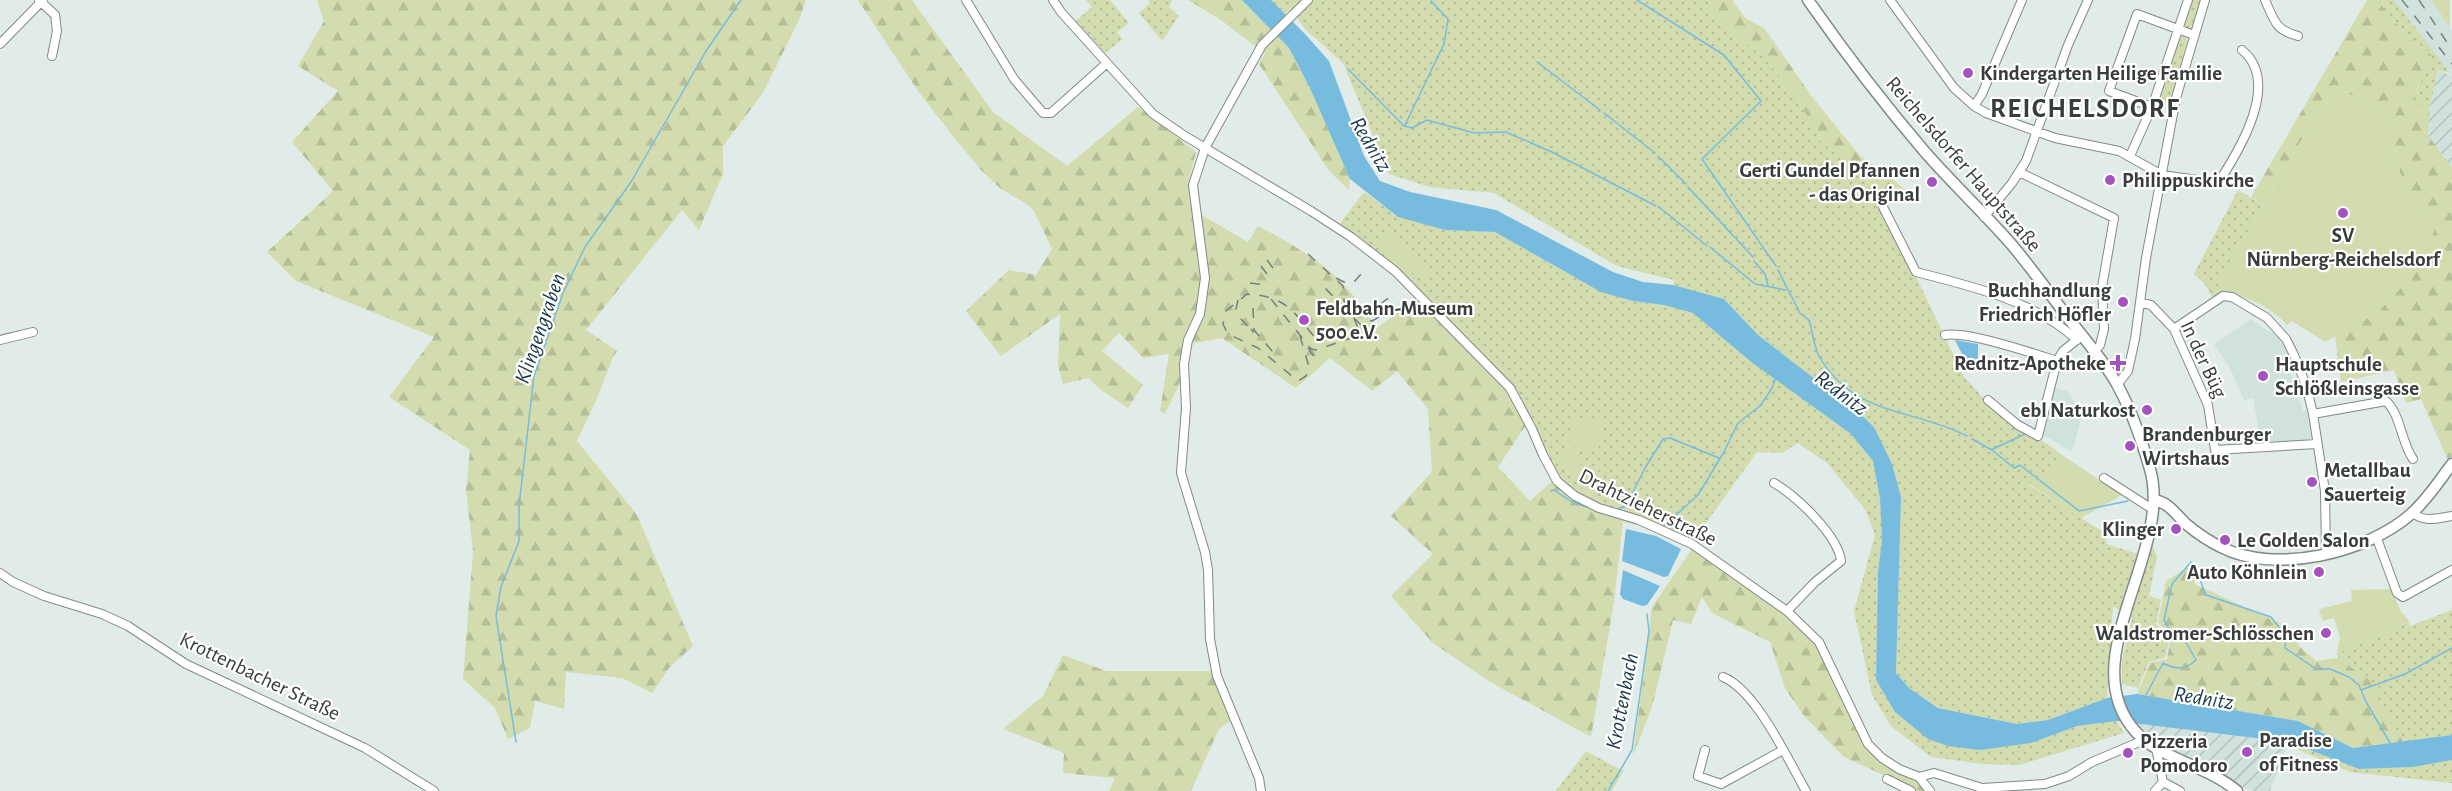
<svg xmlns="http://www.w3.org/2000/svg" width="2452" height="791" viewBox="0 0 2452 791" font-family="'Alegreya Sans',sans-serif">
<defs>
<pattern id="industrial-furrows" width="10" height="10" patternUnits="userSpaceOnUse" patternTransform="scale(1.5)"><rect width="10" height="10" fill="#cfe2dc"/><path d="M-1 1l2-2M0 10L10 0M9 11l2-2" fill="none" stroke="#b2c3be"/></pattern>
<pattern id="grass-dots" width="8" height="8" patternUnits="userSpaceOnUse" patternTransform="scale(1.5)"><rect width="8" height="8" fill="#d2dcae"/><path d="M2 2h.1M6 6h.1" fill="none" stroke="#b5be97" stroke-width="1.8" stroke-linecap="round"/></pattern>
<pattern id="forest-firs" width="22" height="20" patternUnits="userSpaceOnUse" patternTransform="scale(1.5)"><rect width="22" height="20" fill="#d2dcae"/><path d="M5 1l3.5 6h-7zM16 11l3.5 6h-7z" fill="#b5be97"/></pattern>
</defs>
<rect width="100%" height="100%" fill="#e1ebe8"/>
<path fill="#cfe2dc" d="M2394,0h38l20,31v45z
M2251,319l19,13 6,1 15,26 -4,3 16,49h4l4,26 -2,3 -48,4 -8,-46 -9,2 -14,-32 -16,-24z
M2054,388l13,3 15,24 -10,37 -30,-18z"/>
<path fill="url(#industrial-furrows)" d="M2438,70l14,6v92l-24,-33 2,-30z
M2137,722l116,14 36,6 -19,49h-16l-10,-3 -32,-20 -55,-24z"/>
<path fill="url(#grass-dots)" d="M1086,0h24l19,23 -12,9 6,7 -18,14 -29,-32 16,-14z
M1148,0h24l-3,7 10,9 -17,25 -23,-28 11,-10z
M1271,0h438l-4,11 55,43 34,38 27,49 52,46 91,190 22,24 79,56 -36,28 76,48 1,11 32,10 14,-11 5,14 -8,39 12,4 -5,24 14,13 -5,21 -16,4 -11,26 -16,-4v-24l10,-42 -19,-12 -6,92 -59,22 -31,4 -78,-16 -30,-20 -13,-15 5,-176 -27,-70 -16,-15 -100,-77 -34,-36 -51,-14 1,-5 -57,-14 -123,-73 -64,-6 -41,-13 -46,-111 -38,-34 -14,-20 -6,5z
M2189,0h12l-8,26 -5,3 -7,-2z
M2377,0h17l56,73 -12,-3 -8,35h-19l21,-50 -28,-23z
M2178,34l6,2 3,5 -13,47 -4,20 -14,-3z
M2238,190l25,15 -42,72 2,14 -11,6 -8,-14 -10,-9z
M1364,192l34,25 47,13 50,2 77,44 61,25 31,4 29,8 58,48 100,73 22,27 7,38 2,41 -4,32 -2,108 19,32 136,31 46,-17 39,-5 8,12 -105,32 -36,-1 -52,-7 -40,-31 -19,-31 -18,-84 21,-76 -10,-26 -38,-46 -29,-20 -16,10 -25,-1 -54,75 -11,22 -38,-21 -31,-6 -33,-29 -32,-17 -46,-88 -89,-95 -83,-70z
M2452,610v125l-47,7 -7,-11 -20,-23v-21l-40,-29 -1,-5 52,-21 18,-14 3,8z
M2289,742l70,27 54,-2 39,-7v23l-102,-11 -63,-27z
M1586,751l37,20 -11,20h-56z"/>
<path fill="url(#forest-firs)" d="M317,0h489l-7,20 -36,73 -40,53v28l-24,56 -17,-20 -96,120 31,21 -4,6 -15,39 -21,45 60,74 56,131 -24,22 -17,25 -30,-15 -56,-6 -2,37 -29,-8 -5,27 -22,11 -13,-31 -32,-29 10,-128 -7,-60 4,-41 -81,-53 45,-60 -138,-56 -29,-29 66,-61 -41,-49 46,-51 -40,-25 26,-45z
M858,0h54l81,112 74,54 71,-59 58,45 -8,32 5,26 55,32 10,-16c56,30 85,47 118,103l47,-36 89,95 14,37 -28,42 32,34 28,-25 32,17 33,29 -9,80 -23,135 -104,-57 -54,-37 -42,-47 42,-42 -42,-38 41,-44 -4,-63 -31,-38 -25,20 -42,-33 -34,30 -74,-50 -38,7 -3,35 -16,34 -5,-3 9,-57 -26,4 -24,-25 -17,18 41,34 -15,23 -27,-18 -13,-12 -25,6 -5,-17 2,-53 -59,42 -35,-45 43,-41 27,5 16,-26 -18,-38 -9,-8 -24,-14 -19,-18 -29,-35 -35,-45z
M1188,0h54l47,48 20,38 41,93 -1,11 -20,-19 -70,-107 6,-10 -44,-34z
M1709,0h23l13,18 19,10 49,70 47,58 23,15 27,23 -28,13 -9,-20 -52,-46 -27,-49 -34,-38 -55,-43z
M2367,0h10l27,32 28,23 -21,49 19,1 -2,30 24,33v288l-4,4 -27,-61 -15,4 -12,-33 -53,12 -6,-46 41,-22 43,-46 -9,-7 19,-16 -25,-53 -15,-74 -55,-33 -71,120 -12,-8z
M1692,549c35,23 103,63 125,98 21,34 29,75 54,106 13,15 35,17 47,27 3,3 6,8 9,11h-9l-74,-34 -40,-41 -19,-28 -15,-46 -58,-29 -10,-16 -11,27 -18,-4 -20,84 -20,52 19,-149z
M2188,567l8,18 93,42 11,20 16,14 22,-3 41,29 -1,21 20,23 7,11 -52,6 -55,-27 -161,-27 13,-31 17,-4 4,-23 -13,-13 8,-42z
M1063,655l43,16h107l19,49 -13,9 -28,62h-82l6,-13 -52,-5 1,-20 -61,-24 40,-33z"/>
<path fill="#d2dcae" d="M2432,0h18v28z
M2334,85l55,33 15,74 34,29 -9,24 -18,16 9,7 -44,46 -51,28 -33,-21 -5,4c-17,-20 -40,-27 -64,-34l-2,-14z
M1385,232l45,38 -9,10 -45,-38z
M1573,417l30,5 -5,30 -31,-6z
M1568,449l23,27 -9,7 -23,-26z
M2065,457l57,38 -41,23 -52,-34z
M2391,589l10,23 6,6 -18,14 -52,21 3,-16 -6,-19 -11,3 -4,-12 33,-8 -1,-11z"/>
<path fill="#77bcdf" d="M1242,0h29l34,34 24,27 35,95 16,25 30,11 86,18 117,62 30,10 30,3 51,14 34,36 100,77 16,15 18,37 9,33 -5,176 13,15 29,20 79,16 31,-4 59,-22 30,-4 161,27 55,27 99,-13v25l-39,7 -54,2 -70,-27 -172,-21 -40,5 -46,17 -51,7 -32,-4 -20,-7 -33,-27 -19,-32 2,-108 4,-32 -2,-41 -7,-38 -22,-27 -101,-73 -57,-48 -29,-8 -31,-4 -32,-9 -106,-60 -50,-2 -47,-13 -48,-38 -41,-93 -20,-38z
M1955,340l23,4v17l-14,-3z
M1626,529l30,7 25,13 -13,27 -4,1 -42,-16z
M1623,570l37,16 -13,19 -5,1 -19,-7 -3,-5z"/>
<g fill="none" stroke-linecap="round" stroke-linejoin="round">
<path stroke="#77bcdf" stroke-width="1.5" d="M1637,0l87,55 37,46 -59,58 74,107
M1537,62l63,48
M1348,69l56,57 8,2 15,-8 47,13 32,-1 46,20 104,54
M1604,113l51,40
M1405,125l39,-81 4,-25 -17,-18
M1658,156l28,28
M1688,187l65,70
M1659,207l48,39
M1710,247l45,37 31,6
M1754,261l11,13 3,11
M1778,270l22,43 9,7c4,12 4,24 10,36 35,61 94,52 148,80
M1972,439l20,11 22,18 6,-3 59,46 49,-10
M1993,449l32,-15
M1551,491l3,-1 18,12 15,5
M1618,509l8,-3 19,-38 18,-29 7,-1 49,20
M1664,526l34,-31 26,-43 14,-29 22,-17 12,-18 4,-11
M2361,690l44,-16 47,-26
M2146,695l17,-32c12,7 23,7 33,-3l-12,-21 -10,-2 -10,-17 8,-36 19,-22c7,6 10,23 15,33l65,22 15,19 -1,12 31,21h14l19,8 10,8 6,15 25,43
M516,742l-20,-126 5,-29 18,-46v-35l15,-130 29,-83 22,-46 46,-65 75,-131 35,-51
M1608,791l24,-41 17,-119 -2,-17"/>
<defs>
<path id="minor" d="M39,0l16,15 2,16 -5,25
M966,0l48,79 29,34h8l56,-50
M1053,0l8,12 92,102 32,22 126,75 40,26 44,34 115,117 22,41 11,26 14,26 18,15 24,12 40,12 53,24 95,67 32,31 49,102 14,14 17,11 20,8 11,14
M1890,0l64,88 20,18 12,7 69,25 64,13 43,24 50,7 8,-2c20,-31 61,-98 22,-130
M2265,0c9,20 10,30 33,36
M0,44l43,-44
M1974,106l8,-12 40,-94
M2152,107l-43,-16 28,-77 57,21
M2130,156l22,-49 36,-107
M2019,172l95,46 -12,69 2,42 -4,16 -5,6
M1883,207l33,65c55,14 119,29 161,68
M1984,217l28,-34 14,-22 42,-116 20,-45
M2141,303l10,2 23,24 34,76 7,45 102,-6
M2174,329l49,-33 9,1 35,21 19,21 8,16 12,30 7,29 12,77 1,63
M1945,335c23,-4 87,18 112,26
M0,340l33,-8
M2117,385l11,-14 7,-32 11,-81 30,-160 29,-98
M1988,400l30,25 20,11 19,-75 6,-10 16,-13
M2313,414l73,-13c15,14 15,41 27,58
M2104,478l45,29 5,1
M1774,483c22,13 64,52 67,78l-26,21 -28,29
M2413,513c12,10 25,5 39,3
M2376,536l21,57 6,4 49,-27
M0,573l13,9 31,14 58,18 26,12 58,38 179,84 69,43
M1723,677c33,13 65,83 83,114
M2156,748l7,34
M1705,750l-7,26 23,8 62,-34
M1919,777l15,-4 48,15 63,-4 24,-8 23,-14 52,-22
M1887,779l24,12
M2163,782l17,9
M1261,791l-2,-13 -42,-102 -7,-37 -2,-69 -3,-18 -24,-79 5,-65 -2,-44 4,-24 12,-26 5,-36 -12,-93 12,-37 57,-103 46,-45
M2155,791l8,-9"/>
<path id="major" d="M1808,0c37,53 75,103 117,152 28,32 59,61 87,93 20,24 38,49 57,74 17,22 36,43 49,67 14,26 24,55 32,83 24,83 -79,192 -14,263 24,27 70,33 101,59
M2154,500c16,3 21,14 32,24 11,9 22,17 35,23 54,28 146,6 190,-33 16,-14 28,-33 41,-50"/>
</defs>
<use href="#minor" stroke="#808a87" stroke-width="10"/>
<use href="#major" stroke="#808a87" stroke-width="13"/>
<use href="#minor" stroke="#fff" stroke-width="8"/>
<use href="#major" stroke="#fff" stroke-width="10"/>
<path stroke="#797f7e" stroke-width="1.5" stroke-dasharray="10 10" stroke-linecap="butt" d="M2402,0l50,64
M2419,0l33,50
M1308,254l35,32 1,15 7,8
M1267,260l9,12
M1261,266l11,15
M1336,278l12,6 7,-3 6,-7
M1250,283l17,2
M1271,299l40,50 5,1 35,-12 7,-10 -4,-10 -30,-31
M1238,300l-2,9 4,9 14,15 -3,-4
M1380,304l10,-7
M1253,308l1,22 19,22
M1351,314l21,7 28,-16
M1355,319l17,17
M1300,336l9,31 -3,9 -8,5 -40,-33 -30,-14 -5,-10 3,-13 21,-17c39,2 46,17 69,45
M1308,348l11,15"/>
</g>
<g fill="#a552c1" stroke="#fff" stroke-width="2">
<circle cx="1968" cy="73" r="6"/>
<circle cx="2110" cy="180" r="6"/>
<circle cx="1932" cy="182" r="6"/>
<circle cx="2343" cy="213" r="6"/>
<circle cx="2123" cy="302" r="6"/>
<circle cx="1304" cy="320" r="6"/>
<path d="M2115 354h6v6h6v6h-6v6h-6v-6h-6v-6h6z"/>
<circle cx="2263" cy="376" r="6"/>
<circle cx="2147" cy="410" r="6"/>
<circle cx="2130" cy="446" r="6"/>
<circle cx="2312" cy="482" r="6"/>
<circle cx="2176" cy="529" r="6"/>
<circle cx="2225" cy="540" r="6"/>
<circle cx="2319" cy="572" r="6"/>
<circle cx="2326" cy="633" r="6"/>
<circle cx="2247" cy="752" r="6"/>
<circle cx="2128" cy="753" r="6"/>
</g>
<g text-anchor="middle" stroke-width="4.5" stroke-linejoin="round" paint-order="stroke">
<g font-size="21" font-weight="bold" fill="#393d3c" stroke="#fff" text-anchor="start">
<text x="1980" y="80">Kindergarten Heilige Familie</text>
<text x="1920" y="177" text-anchor="end">Gerti Gundel Pfannen<tspan x="1920" dy="24">- das Original</tspan></text>
<text x="2122" y="187">Philippuskirche</text>
<text x="2343" y="242" text-anchor="middle">SV<tspan x="2343" dy="24">Nürnberg-Reichelsdorf</tspan></text>
<text x="2111" y="297" text-anchor="end">Buchhandlung<tspan x="2111" dy="24">Friedrich Höfler</tspan></text>
<text x="1316" y="315">Feldbahn-Museum<tspan x="1316" dy="24">500 e.V.</tspan></text>
<text x="2106" y="370" text-anchor="end">Rednitz-Apotheke</text>
<text x="2275" y="371">Hauptschule<tspan x="2275" dy="24">Schlößleinsgasse</tspan></text>
<text x="2135" y="417" text-anchor="end">ebl Naturkost</text>
<text x="2142" y="441">Brandenburger<tspan x="2142" dy="24">Wirtshaus</tspan></text>
<text x="2324" y="477">Metallbau<tspan x="2324" dy="24">Sauerteig</tspan></text>
<text x="2164" y="536" text-anchor="end">Klinger</text>
<text x="2237" y="547">Le Golden Salon</text>
<text x="2307" y="579" text-anchor="end">Auto Köhnlein</text>
<text x="2314" y="640" text-anchor="end">Waldstromer-Schlösschen</text>
<text x="2259" y="747">Paradise<tspan x="2259" dy="24">of Fitness</tspan></text>
<text x="2140" y="748">Pizzeria<tspan x="2140" dy="24">Pomodoro</tspan></text>
</g>
<g font-size="21" fill="#393d3c" stroke="#fff">
<text transform="translate(1964 164) rotate(49)" y="7">Reichelsdorfer Hauptstraße</text>
<text transform="translate(2204 359) rotate(65)" y="7">In der Büg</text>
<text transform="translate(1648 507) rotate(26)" y="7">Drahtzieherstraße</text>
<text transform="translate(260 676) rotate(26)" y="7">Krottenbacher Straße</text>
</g>
<g font-size="22" font-style="italic" fill="#193948" stroke="#fff">
<text transform="translate(1372 144) rotate(59)" y="8">Rednitz</text>
<text transform="translate(539 328) rotate(-71)" y="8">Klingengraben</text>
<text transform="translate(1842 392) rotate(37)" y="8">Rednitz</text>
<text transform="translate(2204 697) rotate(9)" y="8">Rednitz</text>
<text transform="translate(1621 701) rotate(-79)" y="8">Krottenbach</text>
</g>
<g font-size="27" font-weight="bold" letter-spacing="1.5" fill="#393d3c" stroke="#fff">
<text x="2085" y="117">REICHELSDORF</text>
</g>
</g>
</svg>
